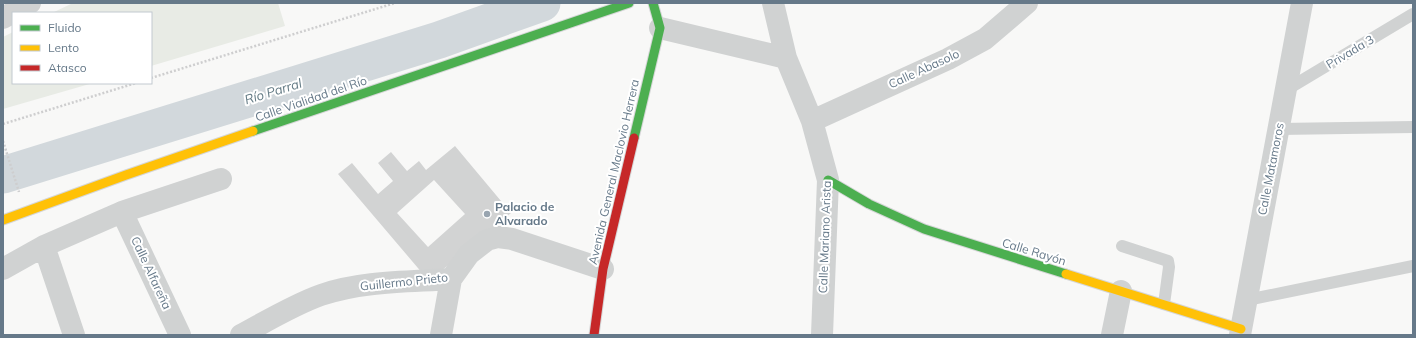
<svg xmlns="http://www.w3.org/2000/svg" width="1416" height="338" viewBox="0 0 1416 338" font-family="Mulish,sans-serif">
<rect width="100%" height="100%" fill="#f8f8f7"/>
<path fill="#e8ebe5" d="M73,3h205l7,23 -134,40v-53h-99z
M13,32v51h80l-90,26v-72z"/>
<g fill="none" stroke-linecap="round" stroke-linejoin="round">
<path stroke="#d2d8dc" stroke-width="37" d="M3,175l436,-135 103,-37"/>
</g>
<path fill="#d2d3d3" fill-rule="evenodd" d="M455,146l56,67 -82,68 -91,-107 14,-11 26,31 15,-13 -15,-18 13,-11 16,19 12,-10 7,9zM434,180l31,34 -37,33 -31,-34z"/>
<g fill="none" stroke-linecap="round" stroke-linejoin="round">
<defs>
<path id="fast" d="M253,131l376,-128
M634,138l26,-110 -7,-25
M828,180l41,24 55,25 142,45"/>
<path id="slow" d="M3,220l123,-45 127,-44
M1066,274l175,55"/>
<path id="jam" d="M594,335l9,-66 31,-131"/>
</defs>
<use href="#fast" stroke="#d5d6d7" stroke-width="11"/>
<use href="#slow" stroke="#d5d6d7" stroke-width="11"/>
<use href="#jam" stroke="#d5d6d7" stroke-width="11"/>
<path stroke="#cececf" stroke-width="2.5" stroke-dasharray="2 2" stroke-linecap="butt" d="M151,78l244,-75
M3,124l133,-41
M3,141l16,51"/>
<path stroke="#d0d2d2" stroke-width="12" d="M1286,90l127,-76
M1279,129l134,-2
M1122,246l46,15 1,6 -5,37
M1247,300l166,-34"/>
<path stroke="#d0d2d2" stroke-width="22" d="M773,3l13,55 26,63 16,59 -6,155
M3,18l27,-15
M660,28l126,30
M812,121l136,-62 37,-20 42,-36
M122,212l58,123
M44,246l30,89
M3,269l41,-23 78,-34 99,-33
M241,335c26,-14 52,-30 80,-40 41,-14 87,-13 130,-16
M441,335l10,-56 18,-25 18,-14 11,-3 14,2 91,30
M1112,335l9,-44
M1240,335l62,-332"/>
<use href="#fast" stroke="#4caf50" stroke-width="9"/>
<use href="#slow" stroke="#ffc107" stroke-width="9"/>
<use href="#jam" stroke="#c62828" stroke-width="9"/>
</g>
<circle fill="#99a5b0" stroke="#fff" stroke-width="1.5" cx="487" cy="214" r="4"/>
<g text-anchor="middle" stroke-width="4" stroke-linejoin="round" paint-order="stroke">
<g font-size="12" fill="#667989" stroke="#fff">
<text transform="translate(1350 52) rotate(-31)" y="4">Privada 3</text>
<text transform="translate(924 69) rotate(-25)" y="4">Calle Abasolo</text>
<text transform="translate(311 99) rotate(-19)" y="4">Calle Vialidad del Río</text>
<text transform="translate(1271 169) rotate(-79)" y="4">Calle Matamoros</text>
<text transform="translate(614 172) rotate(-77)" y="4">Avenida General Maclovio Herrera</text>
<text transform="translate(825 237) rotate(-88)" y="4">Calle Mariano Arista</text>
<text transform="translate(1034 252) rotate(17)" y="4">Calle Rayón</text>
<text transform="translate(151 273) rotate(65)" y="4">Calle Alfareña</text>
<text transform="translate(404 282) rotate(-6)" y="4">Guillermo Prieto</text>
</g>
<g font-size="12" font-weight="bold" fill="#667989" stroke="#fff" text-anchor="start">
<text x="495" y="211">Palacio de<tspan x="495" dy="14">Alvarado</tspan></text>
</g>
<g font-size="13" font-style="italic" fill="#637a84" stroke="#fff">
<text transform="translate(273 91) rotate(-17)" y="5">Río Parral</text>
</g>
</g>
<rect width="1416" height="338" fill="none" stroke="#667989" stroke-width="8"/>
<rect x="12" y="12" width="140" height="72" fill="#ffffff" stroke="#c2c9d0"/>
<rect x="20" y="25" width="20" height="6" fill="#4caf50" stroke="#c2c9d0"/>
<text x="48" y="32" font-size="12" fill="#667989">Fluido</text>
<rect x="20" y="45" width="20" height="6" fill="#ffc107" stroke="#c2c9d0"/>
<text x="48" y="52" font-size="12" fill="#667989">Lento</text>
<rect x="20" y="65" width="20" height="6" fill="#c62828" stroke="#c2c9d0"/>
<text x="48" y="72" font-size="12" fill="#667989">Atasco</text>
</svg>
